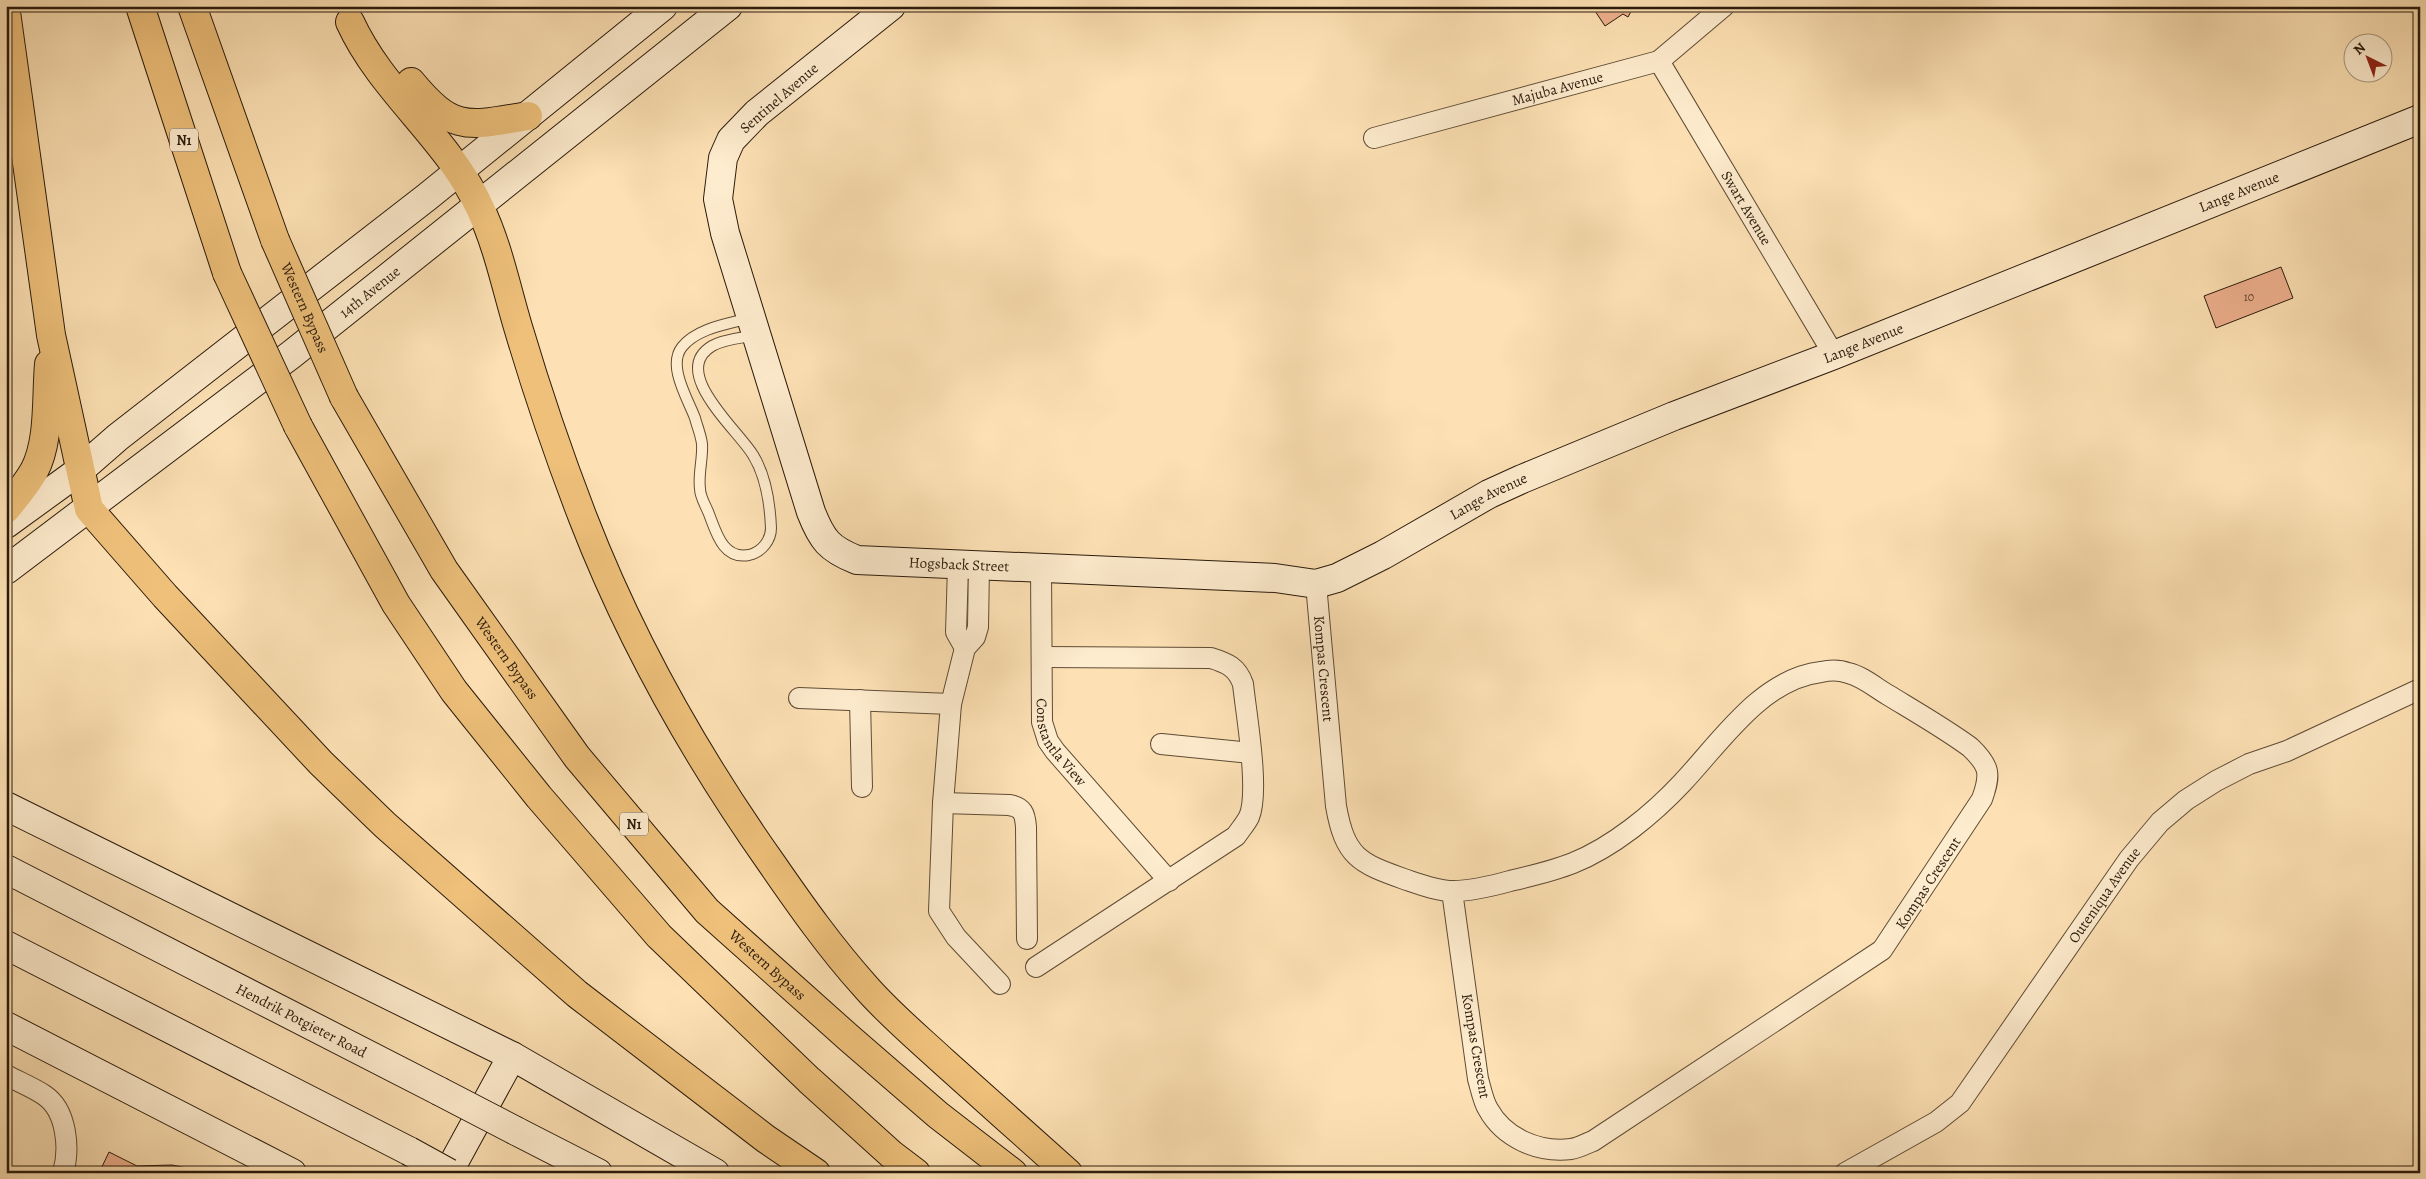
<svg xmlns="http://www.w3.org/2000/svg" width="2426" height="1179" viewBox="0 0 2426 1179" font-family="Alegreya,serif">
<rect width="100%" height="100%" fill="#fde1b4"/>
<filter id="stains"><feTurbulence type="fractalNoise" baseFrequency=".004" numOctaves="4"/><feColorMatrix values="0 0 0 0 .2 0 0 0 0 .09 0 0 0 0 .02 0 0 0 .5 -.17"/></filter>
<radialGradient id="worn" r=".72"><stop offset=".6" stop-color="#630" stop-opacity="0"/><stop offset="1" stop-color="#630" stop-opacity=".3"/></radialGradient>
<path fill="#efb08e" stroke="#2a1a0b" d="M1596,6h38l-6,11 -5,-3 -18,12 -12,-18z
M2281,267l12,31 -77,30 -12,-32z
M109,1152l28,14 35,-1 39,8h-112z"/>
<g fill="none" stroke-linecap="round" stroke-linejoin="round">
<defs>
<path id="lane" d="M750,318c-22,6 -53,10 -68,29 -15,19 6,52 13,71 2,8 6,17 7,26 1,15 -4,30 -2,45 0,8 6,17 9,25 7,18 14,46 40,41 13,-3 22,-15 22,-27 -1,-24 -5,-52 -18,-73 -15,-25 -84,-83 -41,-109 12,-7 30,-8 44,-11"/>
<g id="street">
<path id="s1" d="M1659,61l175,294"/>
<path id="s2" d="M1374,138l285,-77 65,-55"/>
<path d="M958,566l-2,66 9,16"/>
<path d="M979,566l-1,61 -3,10 -10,11 -14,56 -8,99 -4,108 17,26 44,47"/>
<path id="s3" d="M1041,568l1,154 6,19 7,10 114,130"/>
<path id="s4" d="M1316,584l20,222c9,51 23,57 68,73 15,5 33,12 49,12 19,0 39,-5 57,-10 21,-5 43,-10 63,-18 40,-16 80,-49 109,-80 38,-40 79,-104 139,-111 9,-2 19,-2 27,1 14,3 28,15 40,22 28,17 56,33 82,52 20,19 21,27 12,52l-100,151 -289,191c-6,2 -14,7 -22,8 -33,4 -67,-11 -83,-40 -5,-8 -7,-20 -10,-30l-26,-188"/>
<path d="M799,698l152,6"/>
<path d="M860,700l2,87"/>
<path d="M1161,744l90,9"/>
<path d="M943,803l66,2c14,2 16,9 17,22l1,112"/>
<path d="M1036,967l200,-131c4,-6 10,-13 13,-19 11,-25 -3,-104 -6,-133 -6,-17 -16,-21 -32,-26l-168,-1"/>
<path d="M6,1075c13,7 26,12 38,20 23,15 26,54 19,78"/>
<path id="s5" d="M1845,1173l91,-51 24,-19 169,-244 31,-37 26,-22 30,-19 33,-17 38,-13 133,-62"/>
</g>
<g id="secondary">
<path id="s6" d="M891,6l-134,107 -26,27 -8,18 -5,41 7,34 86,279c11,28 18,37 46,48l418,18 41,6 21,-6 46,-23 106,-61 33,-15 152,-63 160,-61 586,-236"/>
<path d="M6,524l73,-53 39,-34 309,-240 236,-191"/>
<path id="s7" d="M6,570l286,-216 436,-348"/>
<path d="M6,806l506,250 203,117"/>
<path id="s8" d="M6,869l433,222"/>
<path d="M6,945l403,206"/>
<path d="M6,1026l286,147"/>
<path d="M516,1131l82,42"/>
<path d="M448,1173l64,-117"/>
</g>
<g id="highway">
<path d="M140,6l87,267"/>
<path d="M192,6l83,234"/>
<path d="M6,12l45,323 38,174 76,87 156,167 64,62 192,169 189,145 50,34"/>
<path d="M350,22c32,70 98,116 130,186 18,38 26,79 38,119 19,64 41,129 65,191 48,124 112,237 189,346 29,42 58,83 92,121 24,28 53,52 80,77 41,37 83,74 124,111"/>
<path d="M411,82c42,51 57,44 117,34"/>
<path id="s9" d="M344,397l100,173 133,187 130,154 142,127 89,77 75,58"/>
<path d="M298,426l98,178 58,87 85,106 120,139 150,144 82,74 25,19"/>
<path d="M6,509c10,-12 20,-24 28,-38 16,-30 12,-73 15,-107"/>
</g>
</defs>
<use href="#lane" stroke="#5f4c35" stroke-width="12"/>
<use href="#street" stroke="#5f4c35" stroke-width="22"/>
<use href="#secondary" stroke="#2a1a0b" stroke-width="30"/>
<use href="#highway" stroke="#2a1a0b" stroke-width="30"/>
<use href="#lane" stroke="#feecce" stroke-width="10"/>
<use href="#street" stroke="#feecce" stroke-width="20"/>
<use href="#secondary" stroke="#feecce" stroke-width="28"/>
<use href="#highway" stroke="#eec07a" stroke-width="28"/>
<defs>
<path id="secondary-bridge" d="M439,1091l77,40
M409,1151l40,22"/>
<g id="highway-bridge">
<path id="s10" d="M275,240l69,157"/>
<path d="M227,273l71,153"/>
</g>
</defs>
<use href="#secondary-bridge" stroke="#2a1a0b" stroke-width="30" stroke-linecap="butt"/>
<use href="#highway-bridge" stroke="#2a1a0b" stroke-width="30" stroke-linecap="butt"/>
<use href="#secondary-bridge" stroke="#feecce" stroke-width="28"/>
<use href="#highway-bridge" stroke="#eec07a" stroke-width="28"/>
</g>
<g text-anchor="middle" stroke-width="4.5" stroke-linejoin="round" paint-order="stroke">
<g font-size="12" fill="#5b402c">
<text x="2249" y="301">10</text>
</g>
<g fill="#feecce" stroke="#6a5946" stroke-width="1">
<rect x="170" y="128.5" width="28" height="23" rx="4"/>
<rect x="620" y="812.5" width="28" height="23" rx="4"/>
</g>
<g font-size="14" font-weight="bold" fill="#2a1a0b">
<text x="184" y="145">N1</text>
<text x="634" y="829">N1</text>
</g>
<g font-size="15" fill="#2a1a0b" stroke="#feecce">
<text dy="5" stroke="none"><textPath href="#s2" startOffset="190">Majuba Avenue</textPath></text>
<text transform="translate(779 98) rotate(-41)" y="5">Sentinel Avenue</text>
<text dy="5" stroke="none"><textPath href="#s6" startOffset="2130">Lange Avenue</textPath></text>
<text dy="5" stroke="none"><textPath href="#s1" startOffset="171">Swart Avenue</textPath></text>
<text dy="5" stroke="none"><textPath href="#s7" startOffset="458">14th Avenue</textPath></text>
<text dy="5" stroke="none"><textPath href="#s10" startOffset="74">Western Bypass</textPath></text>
<text dy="5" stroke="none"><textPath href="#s6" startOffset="1725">Lange Avenue</textPath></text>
<text dy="5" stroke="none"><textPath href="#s6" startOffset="1320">Lange Avenue</textPath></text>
<text dy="5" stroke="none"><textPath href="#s6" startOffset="768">Hogsback Street</textPath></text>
<text dy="5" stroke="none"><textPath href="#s9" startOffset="308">Western Bypass</textPath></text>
<text dy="5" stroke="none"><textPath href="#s4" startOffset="85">Kompas Crescent</textPath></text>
<text dy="5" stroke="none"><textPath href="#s3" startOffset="180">Constantla View</textPath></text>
<text transform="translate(1928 883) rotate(-57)" y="5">Kompas Crescent</text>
<text dy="5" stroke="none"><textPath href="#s5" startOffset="388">Outeniqua Avenue</textPath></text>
<text dy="5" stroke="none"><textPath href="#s9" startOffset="712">Western Bypass</textPath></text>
<text dy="5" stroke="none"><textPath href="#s8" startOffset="332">Hendrik Potgieter Road</textPath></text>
<text transform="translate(1476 1046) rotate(80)" y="5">Kompas Crescent</text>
</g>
</g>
<rect width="2426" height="1179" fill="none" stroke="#fde1b4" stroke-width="25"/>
<rect x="8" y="8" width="2411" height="1164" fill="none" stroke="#2a1a0b" stroke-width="2.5"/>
<rect x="12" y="12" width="2401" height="1154" fill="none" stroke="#2a1a0b"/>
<g transform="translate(2368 58) rotate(318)"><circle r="24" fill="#feecce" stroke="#a99880"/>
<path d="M0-4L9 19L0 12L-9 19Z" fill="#8f2418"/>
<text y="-8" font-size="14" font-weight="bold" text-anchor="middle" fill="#2a1a0b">N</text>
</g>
<rect width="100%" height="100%" filter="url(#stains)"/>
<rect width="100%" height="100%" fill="url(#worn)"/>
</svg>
